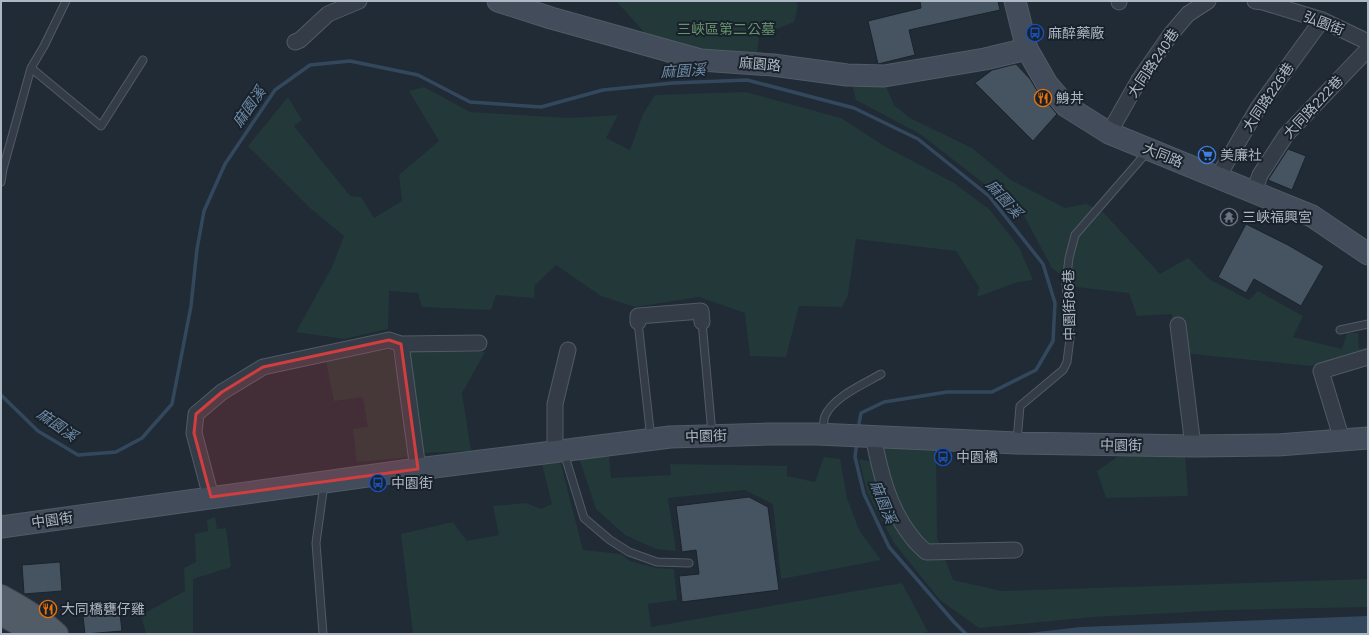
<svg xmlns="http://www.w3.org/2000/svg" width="1369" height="635" viewBox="0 0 1369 635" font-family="Arial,'Noto Sans TC',sans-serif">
<rect width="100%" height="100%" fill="#202b36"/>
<path fill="#233838" d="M616,1h180l2,5 -4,16 -35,14 -2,20 -42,1 -62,-15z
M851,80l33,2 10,23 16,13 62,30 39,32 54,28 21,-4 17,8 57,62 28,-16 21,21 40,21 9,-9 45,25 -10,21 49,12 5,-16h11l1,16 9,-2v3l-57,16 -138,-14 -1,-38 -35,2 -8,-23 -53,-6 -24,-19 -29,-54 -103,-80 -64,-34z
M424,87l46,25 99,6 49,-3 -12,23 24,12 13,-36 12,-19 91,-3 95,26 45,29 68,36 36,27 29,37 14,33 -15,2 -41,15 2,-10 -23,-36 -100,-12 -8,56 -6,12 -43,-1 -13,51 -36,-1 -5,-43 -46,-16 -64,10 -34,-11 -45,-31 -21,20 -1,13 -38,-3 -5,15 -69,-3 -4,-14 -29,-2 -1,38 -44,10 -48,-7 36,-65 12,-31 -34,-28 -62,-62 40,-49 14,23 -8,6 56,70 11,1 13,21 28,-17 -3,-26 40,-34 -30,-50z
M392,349l8,42 10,66 -53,5 -4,-33 15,-2 -5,-30 -29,4 -8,-41z
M409,352h76l-23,41 9,58 -51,2z
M882,445l54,4 1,89 16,42 48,11 367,-12v28l-141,3 -134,7 -114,11 -39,-28 -46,-57 -27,-51 -8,-33 23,5z
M1123,453l62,1 3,42 -82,2 -9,-27z
M609,456l2,22 60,-3 -1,-11 117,2v10l28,6 9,-25 16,2 7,39 12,32 22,30 -100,19 -8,-75 -28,-14 -77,8 8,53 -20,-2 -31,-14 -29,-26 -17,-51z
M560,461l23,89 38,4 9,7 26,7 18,1 3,31 -29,4 3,23 251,-44 26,49 -11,2h-504l-12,-100 52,-12 14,19 32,-6 -6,-29 33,-3 15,6 11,-5 -10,-40z
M215,517l2,12 9,-1 5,39 -38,12v55h-47l-5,-19 44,-24 -1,-23 12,-6 -1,-28 13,-3 -1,-11z"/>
<path fill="#34485d" d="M1368,616v18h-348l61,-7z"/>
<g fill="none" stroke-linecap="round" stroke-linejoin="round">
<path stroke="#34485d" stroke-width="3.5" d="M1,395l37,36 40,24 38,-3 26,-14 30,-34 19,-98 6,-57 7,-38 21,-47 50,-74 35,-25 40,-4 68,14 52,27 71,5 62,-17 70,-7 74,-3 107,28 64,31 71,57 54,68 12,39 -2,38 -17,29 -44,22h-45l-63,10 -23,11 -3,16
M857,441l-2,16 9,37 25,53 65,75 12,12"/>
</g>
<path fill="#465360" stroke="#1b242d" d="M920,1h78l2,9 -91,20 6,25 -37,9 -10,-43 53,-13z
M1016,64l14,15 8,13 19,22 -24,27 -58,-58 17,-13z
M1288,149l18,7 -14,34 -24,-10z
M1246,224l42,21 36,21 -23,40 -47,-27 -8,14 -28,-16z
M749,497l19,10 11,83 -97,12 -3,-26 20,-2 -3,-24 -14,2 -6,-46z
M60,562l2,29 -38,3 -2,-29z
M119,604l3,27 -37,3 -3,-26z"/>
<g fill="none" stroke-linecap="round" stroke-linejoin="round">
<defs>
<path id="lane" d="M31,68l70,58 42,-66
M1,182l2,-13 28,-101 13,-22 22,-45
M638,322l13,117
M702,322l10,112
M1340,330l28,-6
M823,432c1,-5 0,-12 2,-16 8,-19 39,-32 56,-42
M1017,441l3,-35 43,-36 4,-8 3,-24 -4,-55 3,-25 6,-23 73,-84
M564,453l20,65 26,22 19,12 28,10 32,1
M323,634l-7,-91 8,-59"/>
<path id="street" d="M1255,1l8,1 59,18 46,22
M1119,2v-1
M295,42l5,-2 28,-26 31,-13
M1109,133l30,-53 32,-46 17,-20 20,-13
M1218,177l40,-69 64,-88
M1254,192l6,-17 26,-40 82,-86
M638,322v-6l63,-5 1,11
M1178,325l15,121
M401,344l78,-1
M873,436c7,35 15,71 38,100 4,6 10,11 15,16l89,-2
M1342,440l-21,-69 47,-14
M555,452v-48l13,-54
M211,497l-17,-64 2,-19 26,-22 41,-25 126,-27 12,4 17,125"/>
<path id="secondary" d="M498,1l53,17 150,42 72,5 74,10 37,1 101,-17 42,-10
M1015,1l12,48 20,35 19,22 43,27 203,83 56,38
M1,527l417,-58 252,-32 100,-3h47l200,9 176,3 85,-1 90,-7"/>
<path id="primary" d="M1,596c20,11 39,22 56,38
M1,614l28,16 4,4"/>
</defs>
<use href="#lane" stroke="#515b65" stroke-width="9"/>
<use href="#street" stroke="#515b65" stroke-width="17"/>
<use href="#secondary" stroke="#515b65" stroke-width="23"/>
<use href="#primary" stroke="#3d4650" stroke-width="24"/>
<use href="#lane" stroke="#343d47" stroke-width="7"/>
<use href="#street" stroke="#343d47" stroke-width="15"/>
<use href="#secondary" stroke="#424c5a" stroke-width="21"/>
<use href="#primary" stroke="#515c67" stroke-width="22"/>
</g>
<path fill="#d03e3f" fill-opacity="0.2" stroke="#d03e3f" stroke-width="3" stroke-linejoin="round" d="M389,340l12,4 17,125 -207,28 -17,-64 2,-19 26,-22 41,-25z"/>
<defs>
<symbol id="bus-ring" viewBox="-11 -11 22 22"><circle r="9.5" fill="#19222b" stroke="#1a4fb4" stroke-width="1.5"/><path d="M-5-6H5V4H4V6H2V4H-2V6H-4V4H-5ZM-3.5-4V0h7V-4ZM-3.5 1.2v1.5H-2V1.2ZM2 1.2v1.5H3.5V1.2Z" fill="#1a4fb4"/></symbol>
<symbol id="restaurant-ring" viewBox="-11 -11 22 22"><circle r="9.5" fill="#19222b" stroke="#e8710a" stroke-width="1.5"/><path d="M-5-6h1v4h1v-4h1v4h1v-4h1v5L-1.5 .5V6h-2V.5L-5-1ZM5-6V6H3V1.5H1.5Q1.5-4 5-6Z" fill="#e8710a"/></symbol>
<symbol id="supermarket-ring" viewBox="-11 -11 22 22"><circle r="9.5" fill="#19222b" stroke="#3f7fe0" stroke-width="1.5"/><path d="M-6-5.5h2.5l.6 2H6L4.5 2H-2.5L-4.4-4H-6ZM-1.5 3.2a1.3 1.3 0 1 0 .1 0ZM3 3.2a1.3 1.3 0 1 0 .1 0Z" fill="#3f7fe0"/></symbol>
<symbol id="temple-ring" viewBox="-11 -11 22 22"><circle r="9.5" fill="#19222b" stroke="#6b7280" stroke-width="1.5"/><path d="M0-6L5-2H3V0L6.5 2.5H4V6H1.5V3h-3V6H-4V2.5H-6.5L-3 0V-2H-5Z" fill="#6b7280"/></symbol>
</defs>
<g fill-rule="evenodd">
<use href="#bus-ring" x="1025" y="23" width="20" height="20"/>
<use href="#restaurant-ring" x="1033" y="88" width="20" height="20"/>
<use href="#supermarket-ring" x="1197" y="145" width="20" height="20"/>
<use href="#temple-ring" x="1219" y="207" width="20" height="20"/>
<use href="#bus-ring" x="933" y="447" width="20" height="20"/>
<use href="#bus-ring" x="368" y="473" width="20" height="20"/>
<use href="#restaurant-ring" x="38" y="599" width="20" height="20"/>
</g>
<g text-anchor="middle" stroke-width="4" stroke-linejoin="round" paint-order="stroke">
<g font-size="14" fill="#aeb8c4" stroke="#19222b">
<text transform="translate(1324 23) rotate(21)" y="5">弘園街</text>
<text transform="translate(1153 63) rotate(-56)" y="5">大同路240巷</text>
<text transform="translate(760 64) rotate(5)" y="5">麻園路</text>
<text transform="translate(1268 97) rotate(-56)" y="5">大同路226巷</text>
<text transform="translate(1313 107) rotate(-47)" y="5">大同路222巷</text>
<text transform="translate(1163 155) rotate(22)" y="5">大同路</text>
<text transform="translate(1069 305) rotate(-91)" y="5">中園街86巷</text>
<text transform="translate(706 436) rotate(-2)" y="5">中園街</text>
<text transform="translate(1121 445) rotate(1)" y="5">中園街</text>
<text transform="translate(52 520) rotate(-8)" y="5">中園街</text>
</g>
<g font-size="14" fill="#66936d" stroke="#19222b">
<text x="726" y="34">三峽區第二公墓</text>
</g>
<g font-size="14" fill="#aeb8c4" stroke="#19222b" text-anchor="start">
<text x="1048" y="38">麻醉藥廠</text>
<text x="1056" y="103">鯓丼</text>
<text x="1220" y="160">美廉社</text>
<text x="1242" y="222">三峽福興宮</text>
<text x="956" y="462">中園橋</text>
<text x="391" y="488">中園街</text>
<text x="61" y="614">大同橋甕仔雞</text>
</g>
<g font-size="15" font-style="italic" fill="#6f8ba7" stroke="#19222b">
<text transform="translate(683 71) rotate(-3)" y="5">麻園溪</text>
<text transform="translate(249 107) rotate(-55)" y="5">麻園溪</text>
<text transform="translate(1004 199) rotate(48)" y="5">麻園溪</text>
<text transform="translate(57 425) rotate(35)" y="5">麻園溪</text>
<text transform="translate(883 502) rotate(68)" y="5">麻園溪</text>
</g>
</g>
<rect width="1369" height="635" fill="none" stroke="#aeb8c4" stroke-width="4"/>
</svg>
